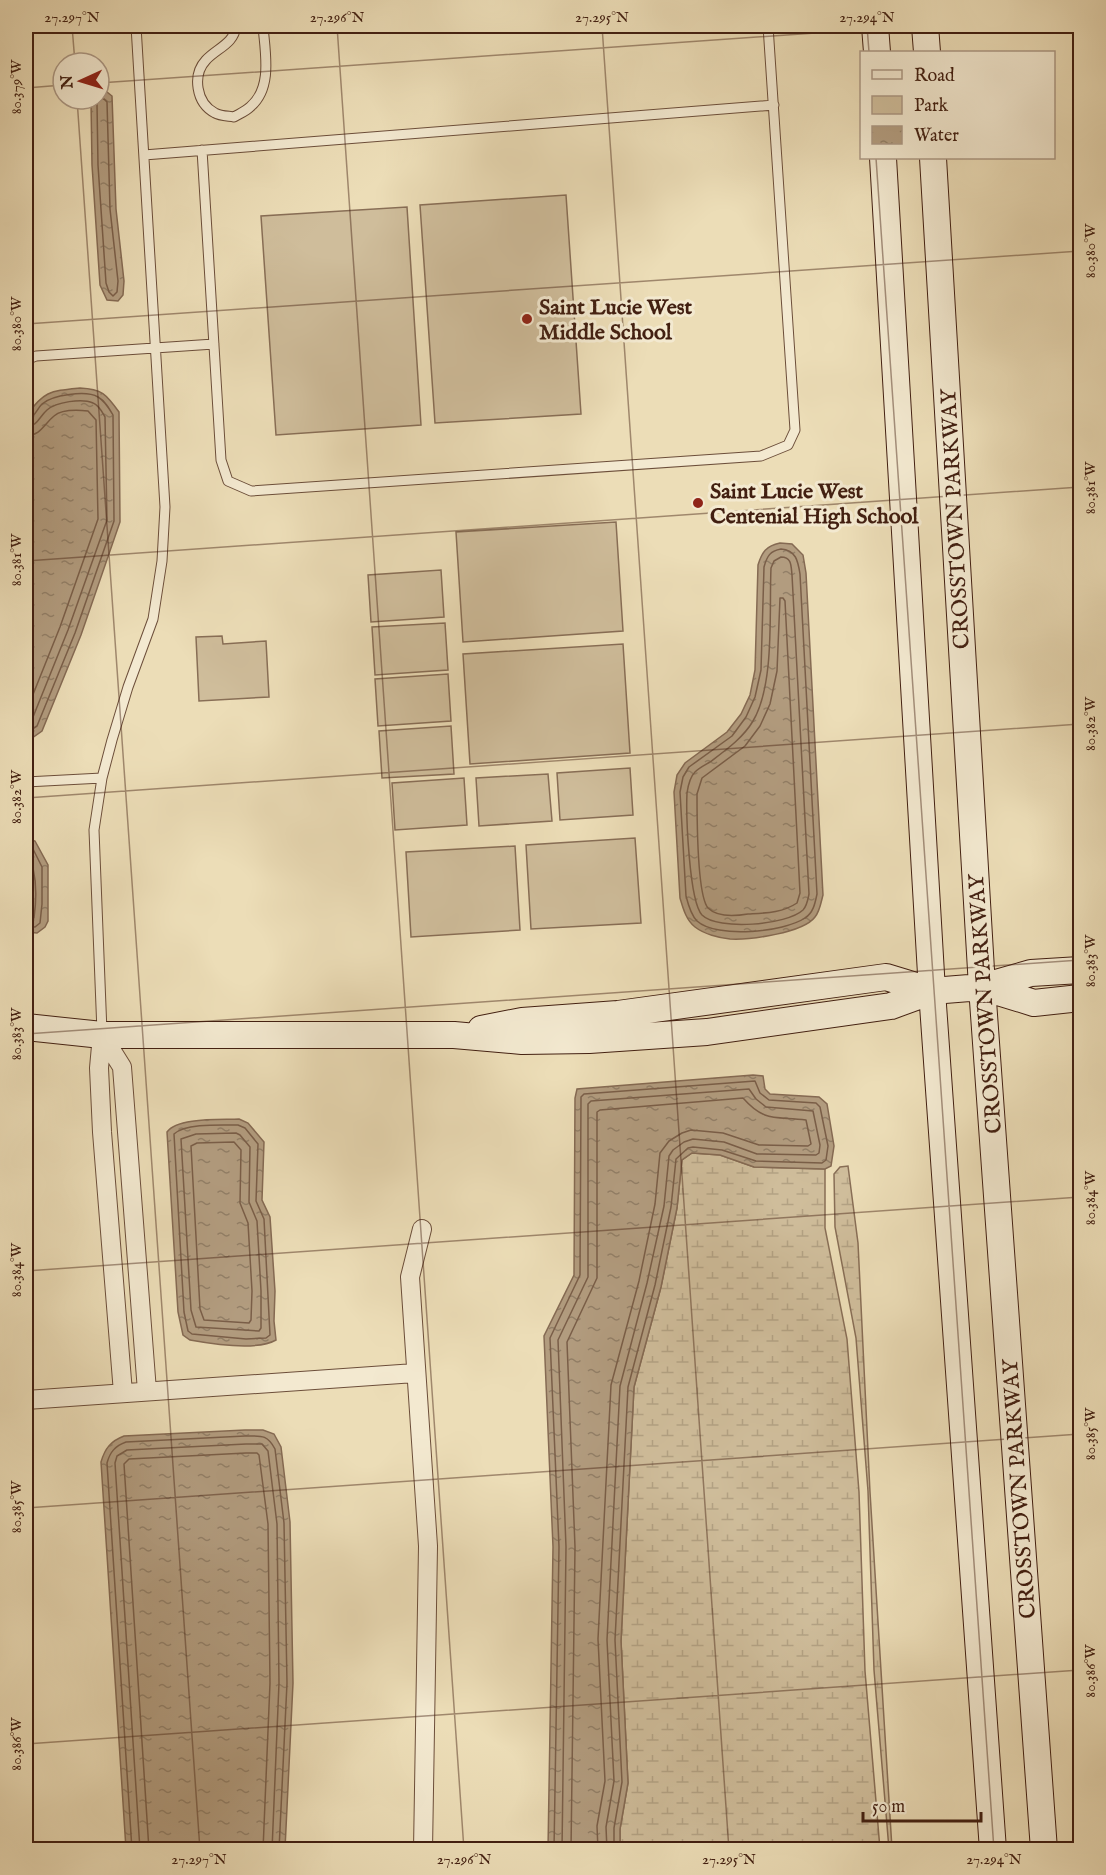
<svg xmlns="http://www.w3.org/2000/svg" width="1106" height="1875" viewBox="0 0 1106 1875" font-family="'IM FELL English',serif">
<defs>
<pattern id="wetland-marsh" width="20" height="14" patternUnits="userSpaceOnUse" patternTransform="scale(1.5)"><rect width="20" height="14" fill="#cfbd9b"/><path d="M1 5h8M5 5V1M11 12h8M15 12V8" fill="none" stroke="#b3a284"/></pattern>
<pattern id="water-ripples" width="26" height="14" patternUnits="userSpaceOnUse" patternTransform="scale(1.5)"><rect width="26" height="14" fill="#b29c7f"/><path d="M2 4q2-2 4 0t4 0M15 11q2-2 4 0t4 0" fill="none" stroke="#927f67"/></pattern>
</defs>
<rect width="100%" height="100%" fill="#ecddb7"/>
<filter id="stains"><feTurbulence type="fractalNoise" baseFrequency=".00333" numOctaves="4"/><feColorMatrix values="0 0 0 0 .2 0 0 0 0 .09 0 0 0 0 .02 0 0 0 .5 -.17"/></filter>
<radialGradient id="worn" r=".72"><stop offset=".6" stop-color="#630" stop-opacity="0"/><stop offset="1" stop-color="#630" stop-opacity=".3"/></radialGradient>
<path fill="url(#wetland-marsh)" stroke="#886e56" stroke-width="1.5" d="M692,1153l28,2 34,12 71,2v59l22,111 12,153 6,179 15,178 -260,1v-21l8,-46 -7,-142 13,-254 27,-100 16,-79 5,-48z
M848,1166l10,77 12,249 22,357h-3l-15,-179 -6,-179 -12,-153 -21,-111 -1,-53 6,-7z"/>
<path fill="#cfbd9b" stroke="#886e56" stroke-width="1.5" d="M566,195l15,219 -146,9 -15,-218z
M407,207l14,218 -145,10 -15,-219z
M616,522l7,109 -160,11 -7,-110z
M441,570l3,47 -73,5 -3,-47z
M445,623l3,47 -73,5 -3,-48z
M222,636l1,8 43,-3 3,56 -70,4 -3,-64z
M623,644l7,109 -160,11 -7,-110z
M448,674l3,47 -73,5 -3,-47z
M451,726l3,48 -72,4 -3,-47z
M630,768l3,47 -73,5 -3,-47z
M548,774l4,47 -73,5 -3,-48z
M464,778l3,47 -72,5 -3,-47z
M635,838l6,85 -110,6 -5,-84z
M515,846l5,84 -109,7 -5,-85z"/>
<path fill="url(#water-ripples)" stroke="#856a53" stroke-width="1.5" d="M107,92l5,4 4,113 8,72 -1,14 -5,6 -11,-1 -7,-15 -8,-120 -1,-63 1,-3h7v-6z
M80,388c22,1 26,6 39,24l1,110 -39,113 -39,96 -10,7 -6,1v-323c18,-25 24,-25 54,-28z
M780,543l12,1 11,11 3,18 17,322c-2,7 -3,16 -8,22 -12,16 -65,23 -85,22 -11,-1 -26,-5 -35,-12 -9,-7 -12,-19 -15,-29l-6,-106 3,-17 8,-12 42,-31 14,-18 9,-19 5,-25 3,-105c4,-13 8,-19 22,-22z
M26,838l9,3 13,24v56l-3,6 -8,6 -11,-1z
M753,1075l10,1 2,13 5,5 49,3 8,7 7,42 -3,20 -6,3 -71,-2 -34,-12 -28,-2 -10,7 -5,48 -16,79 -27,100 -13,254 7,142 -8,46v20h-72l5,-302 -9,-211 30,-61 1,-177 2,-9z
M239,1119l9,4 16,19 -2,58 8,17 5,74 -1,30 2,19c-19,11 -64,4 -86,0l-7,-5 -5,-23 -11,-180c10,-15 55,-12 72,-13z
M245,1430h18l11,4 7,13 9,75 3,161 -8,166h-159l-25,-387c4,-14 10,-21 23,-26z"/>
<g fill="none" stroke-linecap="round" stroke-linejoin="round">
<path stroke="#7a5e48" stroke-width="1.5" d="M99,99h5l3,3 3,107 8,72 -1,11 -4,4 -4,-4 -3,-9 -8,-118 -1,-61z
M26,419c9,-1 10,-9 16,-15 10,-9 44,-14 56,-7 7,4 11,11 15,18l1,106 -39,112 -38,93 -11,7
M26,427c12,-1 13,-10 21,-17 9,-8 35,-12 46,-7 6,2 9,9 12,14l2,103 -39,110 -37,92 -5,4
M26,436c15,-1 17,-11 28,-20 8,-7 24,-6 34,-5l8,9 2,99 -38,108 -34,85
M781,549c15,1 17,12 19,25l17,320c-2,10 -4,19 -12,24 -21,14 -88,21 -108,3 -6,-6 -9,-17 -11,-25l-6,-104 3,-15 6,-10 43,-31 14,-19 9,-20 6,-27 3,-103c3,-11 6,-16 17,-18z
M781,557c11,0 10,9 11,18l17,319c-1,5 -2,12 -6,16 -16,15 -85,21 -101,5 -13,-14 -16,-101 -15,-122 1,-7 3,-16 8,-21 4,-4 10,-7 15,-10 16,-12 33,-24 43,-41 22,-37 16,-110 18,-153l3,-7z
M780,598h3l2,3 15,292 -3,10c-15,10 -32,10 -49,11 -12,2 -30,4 -40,-6 -11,-13 -11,-94 -11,-114l5,-16 43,-32 15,-20 10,-22 7,-33z
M26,845l6,2 10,20v37l-2,19 -5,4 -9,-1
M26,852c12,19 11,44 8,66l-8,1
M238,1125l7,3 13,16 -2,57 8,18 6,116 -4,3 -20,1 -54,-5 -4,-3 -4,-19 -10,-178c11,-11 48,-9 64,-9z
M236,1133l4,2 10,12 -1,55 8,19 4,70v37l-2,3 -63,-4 -5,-17 -10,-171 15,-5z
M234,1142l7,8 -1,53 8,20 4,68 -1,29 -2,3 -45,-3 -4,-11 -9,-163 6,-3z
M132,1850l-25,-387c3,-11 8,-17 19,-21l119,-6c16,0 22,-2 30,13l9,74 3,160 -8,167
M140,1850l-25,-387 2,-7 10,-6 119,-6h16l6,7 9,73 2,159 -7,167
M149,1850l-25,-386 5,-5 117,-6h11l2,2 9,69 2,159 -7,167
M554,1850l5,-303 -9,-209 30,-63 1,-178 3,-3 171,-13 5,12 9,7 47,3 4,4 8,39 -2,14 -4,3 -66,-2 -34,-11 -29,-3 -5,1 -12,11 -5,48 -16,78 -27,102 -13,253 7,142 -8,46v22
M562,1850l4,-303 -8,-207 30,-63v-173l3,-3 158,-12 7,10 10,8 47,4 7,34 -1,8 -3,2 -59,-1 -33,-12 -31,-3 -9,3 -11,8 -4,6 -5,50 -17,77 -27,103 -13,254 7,141 -8,46 1,23
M571,1850l4,-303 -8,-205 30,-64v-166l3,-2 143,-12c22,25 33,18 63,22l5,24 -3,2 -49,-1 -36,-12 -32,-3 -9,3 -13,8 -9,12 -5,51 -16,77 -28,104 -13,254 7,142 -8,45 1,24"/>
<defs>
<path id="lane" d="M236,26c-2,18 -19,22 -30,34 -14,15 -10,43 9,53 5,3 13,3 19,4 5,-3 12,-6 16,-10 23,-19 15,-55 13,-81
M202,150l19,310 7,21 23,10 510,-35 27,-11 7,-15 -27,-404
M144,155l630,-50
M26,360l10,-4 178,-12
M26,782l76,-4
M102,1032l-8,-202 8,-52 10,-38 16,-53 25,-68 9,-58 3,-54 -29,-481"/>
<path id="street" d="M102,1035l20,32 25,324
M102,1035l-3,33 3,64 21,261
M422,1229l-12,48 18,269 -5,304
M26,1400l389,-27"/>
<path id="secondary" d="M875,26l2,26
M925,26l2,26
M883,158l49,833 61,859
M933,158l49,829 62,863
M982,987l52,16 46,-5
M26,1027l76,8h352l68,6 67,-1 118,-8 184,-26 41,-15 50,-4 49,-14 49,-3
M481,1029l41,-8 96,-7 268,-37 46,14"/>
</defs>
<use href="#lane" stroke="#6c4e3a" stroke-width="11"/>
<use href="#street" stroke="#6c4e3a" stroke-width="20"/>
<use href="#secondary" stroke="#421f11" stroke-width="28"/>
<use href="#lane" stroke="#f3e9d0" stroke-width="9"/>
<use href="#street" stroke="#f3e9d0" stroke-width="18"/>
<use href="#secondary" stroke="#f3e9d0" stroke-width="26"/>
</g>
<path fill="none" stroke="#421f11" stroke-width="1.5" stroke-opacity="0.45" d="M72,26l3,37M337,26l127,1824M602,26l127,1824M867,26l2,26M99,83l816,-57M26,88l37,-3M77,99l123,1751M876,158l118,1692M26,324l1054,-73M26,561l1054,-74M26,798l1054,-74M26,1034l1054,-74M26,1271l1054,-74M26,1508l1054,-74M26,1744l1054,-74"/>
<g fill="#8f2418" stroke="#f3e9d0" stroke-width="2">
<circle cx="527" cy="319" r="6"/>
<circle cx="698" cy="503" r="6"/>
</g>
<g text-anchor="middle" stroke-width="6" stroke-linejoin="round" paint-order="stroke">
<g font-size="22" font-weight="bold" fill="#421f11" stroke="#f3e9d0" text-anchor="start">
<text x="539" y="314">Saint Lucie West<tspan x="539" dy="25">Middle School</tspan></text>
<text x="710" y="498">Saint Lucie West<tspan x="710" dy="25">Centenial High School</tspan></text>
</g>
<g font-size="22" fill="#421f11" stroke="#f3e9d0">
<text transform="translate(954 519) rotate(-93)" y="8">CROSSTOWN PARKWAY</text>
<text transform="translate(984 1004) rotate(-94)" y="8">CROSSTOWN PARKWAY</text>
<text transform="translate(1018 1489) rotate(-94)" y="8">CROSSTOWN PARKWAY</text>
</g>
</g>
<rect width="1106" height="1875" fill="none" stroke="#ecddb7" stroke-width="66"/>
<rect x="860" y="51" width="195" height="108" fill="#f3e9d0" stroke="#ac9884" stroke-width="1.5"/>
<rect x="872" y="70" width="30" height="9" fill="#f3e9d0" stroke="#ac9884" stroke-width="1.5"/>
<text x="914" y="81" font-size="18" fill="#421f11">Road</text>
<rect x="872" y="96" width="30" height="18" fill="#cfbd9b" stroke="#ac9884" stroke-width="1.5"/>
<text x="914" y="111" font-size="18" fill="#421f11">Park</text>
<rect x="872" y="126" width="30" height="18" fill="url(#water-ripples)" stroke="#ac9884" stroke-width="1.5"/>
<text x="914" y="141" font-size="18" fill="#421f11">Water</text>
<g transform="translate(81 81) rotate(266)"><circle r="28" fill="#f3e9d0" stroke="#ac9884" stroke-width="1.5"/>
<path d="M0-4.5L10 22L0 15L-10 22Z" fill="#8f2418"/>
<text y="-9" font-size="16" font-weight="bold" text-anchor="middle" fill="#421f11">N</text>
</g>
<path d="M863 1812v9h118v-9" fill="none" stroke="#421f11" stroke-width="3"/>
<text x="872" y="1812" font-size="18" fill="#421f11" stroke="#f3e9d0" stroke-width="4.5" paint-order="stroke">50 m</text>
<rect x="33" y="33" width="1040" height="1809" fill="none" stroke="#421f11" stroke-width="2"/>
<g font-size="15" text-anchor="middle" fill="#421f11">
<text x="72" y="22">27.297°N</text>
<text x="337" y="22">27.296°N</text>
<text x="602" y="22">27.295°N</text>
<text x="867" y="22">27.294°N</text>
<text transform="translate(16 87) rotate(-90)" y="5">80.379°W</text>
<text transform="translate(1090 251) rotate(-90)" y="5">80.380°W</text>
<text transform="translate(16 324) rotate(-90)" y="5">80.380°W</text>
<text transform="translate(1090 488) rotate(-90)" y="5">80.381°W</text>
<text transform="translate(16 560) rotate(-90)" y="5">80.381°W</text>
<text transform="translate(1090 724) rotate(-90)" y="5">80.382°W</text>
<text transform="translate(16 797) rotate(-90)" y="5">80.382°W</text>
<text transform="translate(1090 961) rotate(-90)" y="5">80.383°W</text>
<text transform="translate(16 1034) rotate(-90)" y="5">80.383°W</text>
<text transform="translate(1090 1198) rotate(-90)" y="5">80.384°W</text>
<text transform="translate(16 1270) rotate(-90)" y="5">80.384°W</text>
<text transform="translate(1090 1434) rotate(-90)" y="5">80.385°W</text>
<text transform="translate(16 1507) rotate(-90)" y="5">80.385°W</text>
<text transform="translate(1090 1671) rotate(-90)" y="5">80.386°W</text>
<text transform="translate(16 1744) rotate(-90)" y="5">80.386°W</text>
<text x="199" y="1864">27.297°N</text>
<text x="464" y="1864">27.296°N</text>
<text x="729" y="1864">27.295°N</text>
<text x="994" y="1864">27.294°N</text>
</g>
<rect width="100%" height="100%" filter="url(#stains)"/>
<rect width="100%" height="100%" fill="url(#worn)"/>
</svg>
